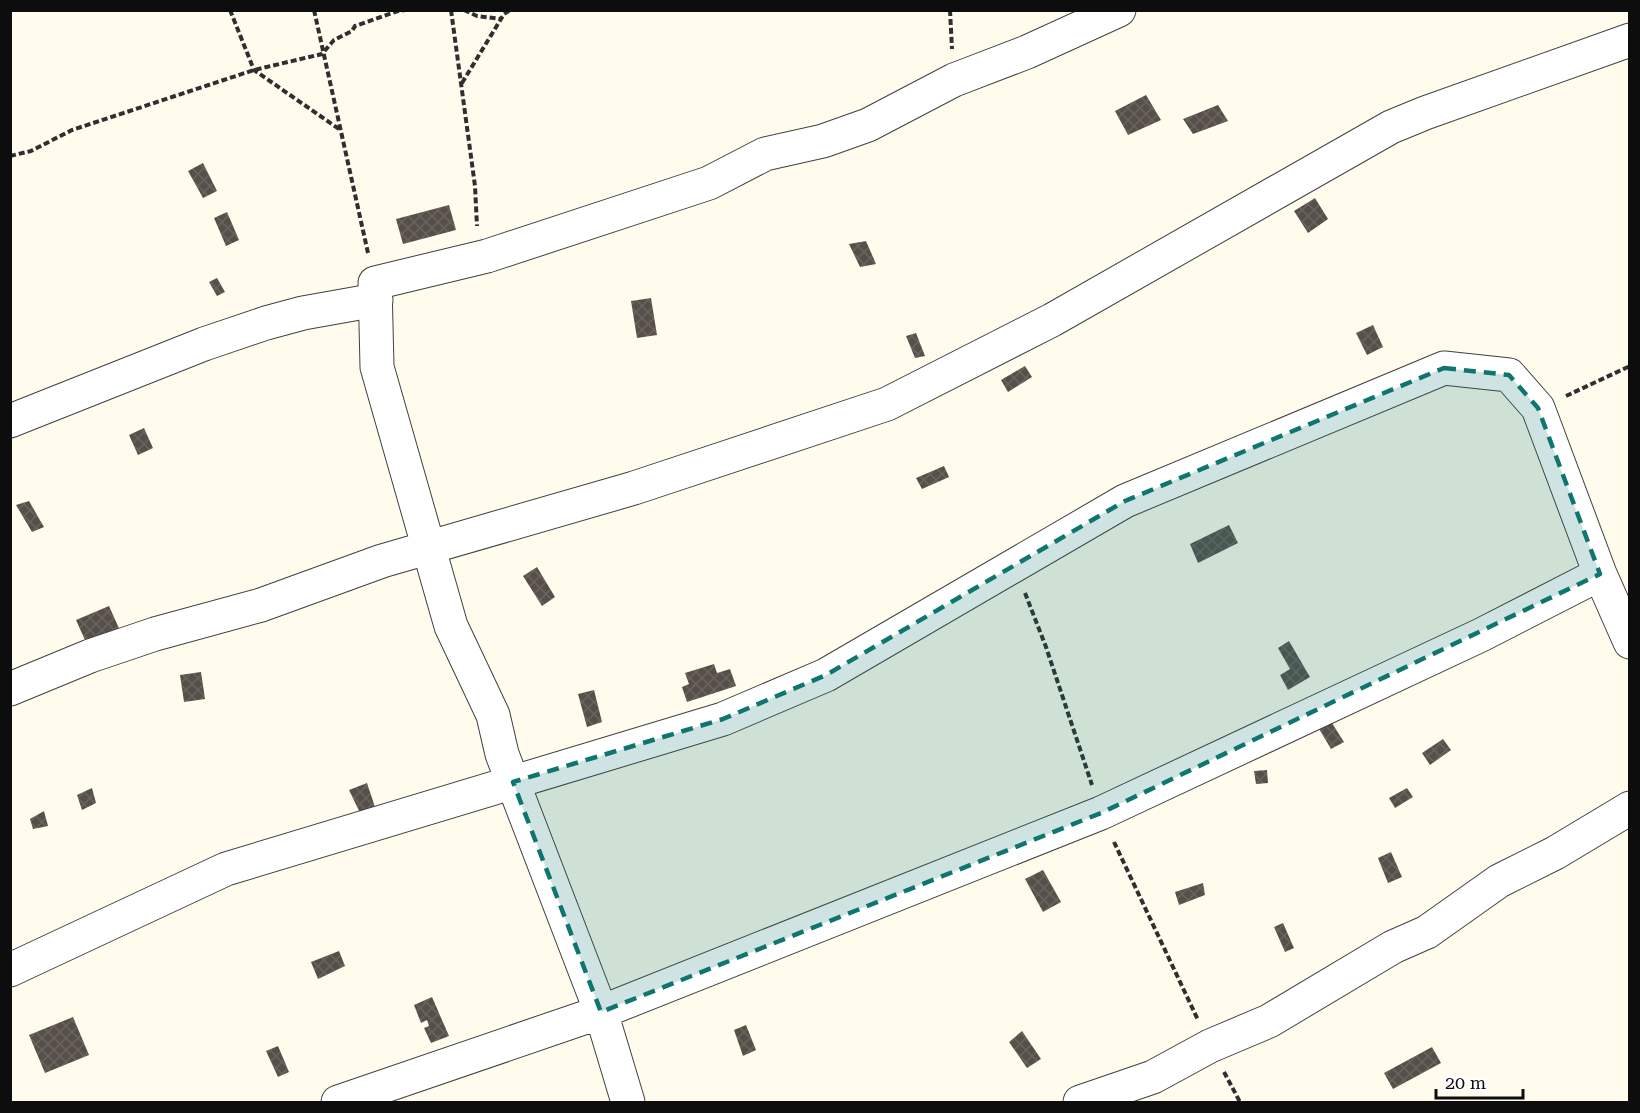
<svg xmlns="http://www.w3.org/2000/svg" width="1640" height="1113" viewBox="0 0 1640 1113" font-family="'Roboto Serif',serif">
<defs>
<pattern id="building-cross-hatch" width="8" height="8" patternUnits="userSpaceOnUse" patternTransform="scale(1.5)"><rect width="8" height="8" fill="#574f49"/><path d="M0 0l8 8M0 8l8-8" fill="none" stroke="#6a645f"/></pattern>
</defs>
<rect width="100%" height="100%" fill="#fffcee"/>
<path fill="url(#building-cross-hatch)" d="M1146,95l15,25 -33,15 -13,-24z
M1218,105l10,16 -35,13 -10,-15z
M203,163l14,28 -14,7 -15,-27z
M1315,198l13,21 -20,14 -14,-22z
M449,205l7,25 -53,14 -7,-25z
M227,212l12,28 -13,6 -12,-28z
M866,241l10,23 -16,3 -11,-23z
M217,278l8,14 -8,4 -8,-14z
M651,298l6,37 -20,3 -6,-37z
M1373,325l10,22 -16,8 -11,-22z
M916,333l9,23 -10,2 -9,-22z
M1025,366l7,11 -24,15 -7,-12z
M144,428l9,20 -15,7 -9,-20z
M944,466l5,11 -27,12 -6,-11z
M29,501l15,26 -12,5 -16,-27z
M1229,525l9,18 -40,20 -8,-19z
M537,567l18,30 -13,9 -19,-30z
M109,606l13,29 -33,14 -13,-29z
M1289,641l21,36 -22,13 -8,-15 10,-6 -12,-21z
M714,664l3,9 13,-4 6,17 -49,16 -5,-15 7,-3 -4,-11z
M201,672l4,27 -21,3 -4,-27z
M594,690l8,32 -15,5 -9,-33z
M1330,720l14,22 -13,7 -13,-22z
M1443,739l8,11 -21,15 -8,-12z
M1267,770l1,13 -12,1 -2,-13z
M367,783l9,27 -14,7 -13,-27z
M92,788l4,15 -14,7 -5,-15z
M1407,788l6,9 -18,11 -6,-10z
M44,811l4,15 -15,3 -3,-10z
M1391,852l11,25 -14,6 -10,-25z
M1043,870l18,32 -18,10 -18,-33z
M1203,883l2,12 -26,10 -4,-13z
M1283,923l11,25 -9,4 -11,-25z
M339,951l6,15 -27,13 -7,-17z
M432,997l17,39 -18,7 -7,-15 5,-2 -2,-6 -6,3 -7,-18z
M73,1017l16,38 -44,18 -16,-38z
M746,1025l10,25 -13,6 -9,-26z
M1022,1031l19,28 -14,9 -18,-26z
M278,1046l11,26 -11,5 -12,-26z
M1432,1047l9,16 -48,26 -9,-16z"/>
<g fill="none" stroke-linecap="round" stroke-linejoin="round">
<defs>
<path id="minor" d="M10,421l194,-77 62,-21 37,-10 73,-13
M10,689l80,-33 65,-22 106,-29 121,-44 252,-73 253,-84 165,-84 339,-193 34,-14 205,-73
M10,970l216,-101 497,-150 103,-44 299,-174 319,-133 65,7 29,33 62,166 30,68
M338,1102l263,-90 500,-199 380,-178 119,-61
M628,1102l-27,-90 -99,-258 -9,-39 -42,-89 -74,-259 -2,-84 112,-27 222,-73 56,-29 58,-13 45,-16 86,-45 73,-28 92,-42
M1080,1102l73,-25 57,-31 59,-25 124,-74 34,-15 72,-51 56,-28 75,-45"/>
</defs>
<use href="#minor" stroke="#404040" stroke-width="35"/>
<path stroke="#2f2f2f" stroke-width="4" stroke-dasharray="6 3" stroke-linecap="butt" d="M230,10l24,60 85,59
M314,10l54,243
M451,10l24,176 2,40
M464,10l13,6 24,3
M950,10l2,39
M462,83l42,-69 6,-4
M10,156l21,-5 41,-21 182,-60 68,-16 12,-14 18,-9 3,-5 43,-15 7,-1
M1566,396l64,-30
M1025,593l21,54 46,138
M1114,842l84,178
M1224,1072l16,30"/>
<use href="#minor" stroke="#fff" stroke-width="33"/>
</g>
<path fill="#0f766e" fill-opacity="0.2" stroke="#0f766e" stroke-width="4.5" stroke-dasharray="12 8" stroke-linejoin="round" d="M1444,368l65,7 29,33 62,166 -499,239 -500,199 -88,-230 210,-63 103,-44 299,-174z"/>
<rect width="1640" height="1113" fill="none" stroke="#0d0d0d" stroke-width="24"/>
<path d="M1436 1089v9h87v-9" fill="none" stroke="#0d0d0d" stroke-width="3"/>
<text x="1445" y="1089" font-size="18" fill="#0d0d0d" stroke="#ffffff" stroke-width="4.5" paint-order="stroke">20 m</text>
</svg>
